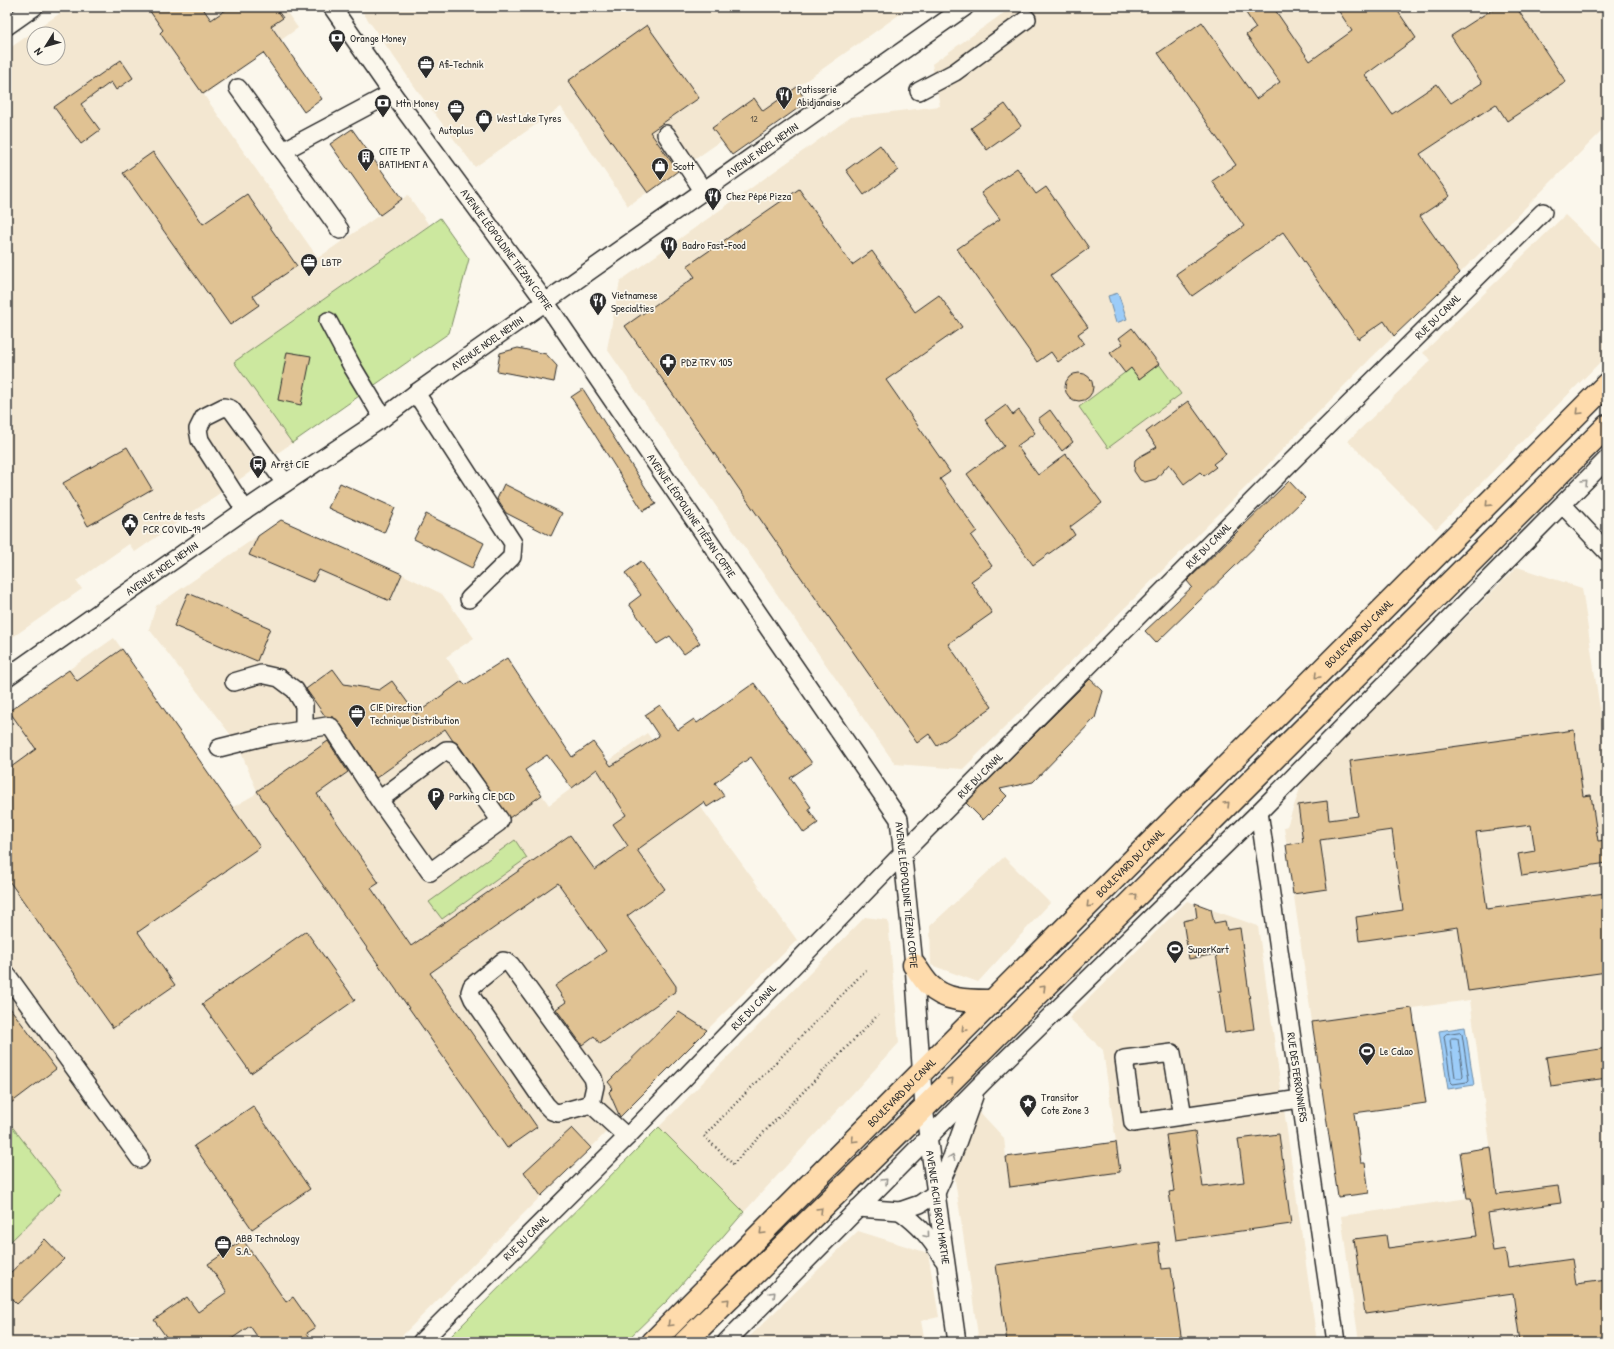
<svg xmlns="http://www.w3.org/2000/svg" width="1614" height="1349" viewBox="0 0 1614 1349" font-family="'Patrick Hand',sans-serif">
<rect width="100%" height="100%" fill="#fbf7ec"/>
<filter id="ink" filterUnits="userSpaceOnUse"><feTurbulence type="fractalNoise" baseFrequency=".025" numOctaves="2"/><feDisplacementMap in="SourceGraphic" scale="8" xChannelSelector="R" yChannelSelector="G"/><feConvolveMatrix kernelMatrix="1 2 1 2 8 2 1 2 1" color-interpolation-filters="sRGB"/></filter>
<g filter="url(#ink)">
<path fill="#f3e7d1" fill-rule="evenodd" d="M69,7h214l15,21 -94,67 114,163 90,-63 21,30 -194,137 57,81 -157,109 -6,-8 -53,37 6,8 -75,52v-591zM34,34h24v24h-24z
M359,7h551l-113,80 10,15 -75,53 -11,-14 -93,65 -67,-99 -86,60 -53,-70z
M1012,7h595v119l-147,147 -89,85 -117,121 -291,290 -68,-5 -288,-415 13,-68 231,-164 89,-11 -8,-42z
M1565,215l42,40v100l-171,174 -88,-88 83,-81 -8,-7z
M281,520l121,54 40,20 32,44 -28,19 103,148 98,-72 150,207 -177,177 -29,31 -50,48 -145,146h-389v-97l54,-54 -54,-71v-407l107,-75 119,169 21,-12 3,-4 -20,-48 -88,-114 7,-23z
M1517,567l65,21 25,169v585h-248l-18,-126 156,-22 -27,-194 -158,22 -28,-195 3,-1 17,-49z
M1004,857l46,46 -72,79 -47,-17 -1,-39z
M1187,901l71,25 59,416h-338l-24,-162 2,-18 12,-32 9,-20 26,28 2,19 110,-15 -13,-92 -34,-32z
M865,917l23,3 11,123 -155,169 -85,-85z
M858,1231l70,22 11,64 -18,4 4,21h-181z"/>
<path fill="#cce89f" stroke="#7c8a65" d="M440,218l29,41 -20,74 -157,110 -58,-81z
M1159,364l22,30 -73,54 -29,-41 52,-39 8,11z
M515,840l12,18 -85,61 -13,-17z
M7,1120l55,71 -55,54z
M659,1127l85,85 -76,88 -43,42h-180z"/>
<path fill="#9cccf8" stroke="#6f8ca6" d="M1118,293l9,26 -11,4 -8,-27z
M1465,1027l9,58 -26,4 -9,-58z"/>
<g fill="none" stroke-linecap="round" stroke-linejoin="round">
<path stroke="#586b7d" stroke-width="1" d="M1460,1032l2,2 7,46 -2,2 -14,2 -2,-2 -7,-46 2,-2z
M1452,1038h4l2,1 5,36 -1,3h-5l-2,-1 -5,-37z"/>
</g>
<path fill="#e0c293" stroke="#2b2b2b" d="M147,7h55l9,13 19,-13h45l8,11 -12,8 51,73 -18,13 -41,-59 -60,41 -43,-61 3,-3z
M1242,7h31l37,54 42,-30 -16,-24h59l21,31 -51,37 27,39 45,-30 14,19 31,-20 -31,-47 45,-29h20l50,75 -59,39 -11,-17 -76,50 30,42 -30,20 40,57 -66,63 -10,-15 -26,18 -75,-107 -91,64 -16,-22 68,-48 -32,-45 24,-16 -78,-112 44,-31 54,77 24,-17 -34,-47 10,-7z
M647,25l52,73 -49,34 28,39 -30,22 -80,-112z
M121,60l12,18 -17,12 -5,-8 -30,22 19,26 -19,14 -27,-37z
M797,87l10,15 -75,53 -20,-27 42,-30 9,13z
M1005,104l16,22 -34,24 -16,-22z
M352,129l50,70 -22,16 -50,-71z
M880,145l18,25 -34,25 -18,-25z
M153,152l50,72 44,-30 50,72 -44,30 6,9 -29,20 -107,-152z
M1017,168l19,26 10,-7 43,61 -38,27 37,52 -10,7 6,9 -26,19 -7,-10 -14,10 -80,-113 43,-30 -19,-26z
M799,189l53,76 20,-14 43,61 24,-17 23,32 -76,53 64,92 -10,7 37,52 -6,5 21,30 -21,15 21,32 -44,31 44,63 -55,39 -8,-12 -12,9 -292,-417 70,-49 -8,-11z
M1132,328l27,36 -20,15 -8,-11 -6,5 -15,-20 13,-9 -4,-6z
M518,348l28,6 11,12 -3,16 -57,-11 3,-18z
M287,352l24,4 -10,49 -23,-5z
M1065 387a14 14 0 1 1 28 0a14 14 0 1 1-28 0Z
M583,389l73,115 -13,7 -72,-114z
M1188,401l38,53 -13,10 3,3 -12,9 -4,-4 -16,12 -15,-20 -13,15 -11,3 -5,-2 -6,-9 1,-11 4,-3 18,-10 -11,-15z
M1006,405l7,10 6,-5 16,23 -18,13 21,29 28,-21 36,49 -32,24 5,8 -42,30 -66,-91 37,-28 -19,-26z
M1050,410l23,32 -11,9 -24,-32z
M127,447l25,42 -64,37 -25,-43z
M1289,481l16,17 -149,145 -11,-12 47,-44 -5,-6z
M340,483l55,25 -11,25 -56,-25z
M504,484l58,29 -11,23 -45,-23 -9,-14z
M426,514l58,29 -12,25 -58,-29z
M281,520l121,54 -12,27 -71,-31 -6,12 -64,-27 9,-19z
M641,561l59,82 -16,11 -14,-18 -13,8 -28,-40 12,-9 -16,-22z
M188,593l82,35 -13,33 -83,-35z
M122,649l138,198 -122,85 37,53 -62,43 -106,-150v-108l29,-21 -27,-38 60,-41 8,11z
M507,658l65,99 21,-15 18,24 48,-30 -14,-21 15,-10 18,25 16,-11 3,4 57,-40 58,80 -22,15 21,29 -3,2 10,14 -14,10 -53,-76 -36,26 9,13 -17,11 -3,-5 -67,48 28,39 -38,27 49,70v5l-76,53 -6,-8 -12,9 -26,-36 10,-7 -11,-16 51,-35 -48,-68 -128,90 107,154 -30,21 -250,-357 71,-50 20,31 -31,22 62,89 -8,5 40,58 159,-111 25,35 33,-24 -15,-22 13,-9 -29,-46 -25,19 -25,-33 -22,15 17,25 -33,23 -51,-74 -5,-3 -8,-12 -69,49 -37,-56 -6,-5 -8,-1 -19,-27 27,-20 11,15 35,6 13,-9 24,33 46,-33 3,4z
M1090,679l13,12 -8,27 -62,64 -33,7 7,7 -24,24 -17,-17z
M1574,730l9,66 8,-1 7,46 9,-1v23l-85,13 -4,-22 17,-3 -4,-26 -55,7 11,77 118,-16 2,11v68l-139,19 -10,-64 -99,14 -3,-24 47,-7 -11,-80 -72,10 7,49 -34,5 -7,-49 17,-3 -5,-37 29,-4 2,19 29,-4 -8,-55z
M1195,903l16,6 3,14 11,-2 2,9 13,-2 14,101 -29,4 -6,-42h3l-6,-37 -27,5 -6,-38 14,-3z
M306,931l49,69 -104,73 -49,-69z
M7,1004l49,65 -49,37z
M1412,1008l14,95 -72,10 7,50h4l4,30 -31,4 -26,-175z
M679,1012l28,18 -87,87 -11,-25 4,-4 -5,-6z
M1607,1048v30l-56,8 -5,-29z
M253,1106l57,83 -58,40 -58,-83z
M572,1128l19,20 -50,48 -17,-24z
M1195,1131l8,56 41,-5 -6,-43 41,-5 12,90 -115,16 -7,-48 5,-1 -8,-56z
M1116,1142l4,30 -110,15 -4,-30z
M1491,1147l6,47 61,-8 3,17 -74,10 6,38 12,-2 3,19 64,-9 4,25 31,-4v62h-87l-7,-49 -148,21 -11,-75 32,-4 2,13 89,-12 -6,-38h-4l-7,-46z
M45,1239l19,20 -47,45 -10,-10v-18z
M243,1240l43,62 7,-5 22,31 -8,5 6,9h-52l-11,-16 -23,16h-57l-16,-22 33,-23 11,15 29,-20 -19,-28z
M1159,1242l3,27 9,-1 11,74h-175l-11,-77z"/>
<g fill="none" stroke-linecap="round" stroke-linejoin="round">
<defs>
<g id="minor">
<path id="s1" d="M332,7l60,86 154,210 353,516 15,146 10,143 33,234"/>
<path d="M7,26l27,-19"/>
<path d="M238,88l102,142"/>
<path d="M919,91l36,-19 72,-53"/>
<path d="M666,134l38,58"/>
<path d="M283,151l109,-58"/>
<path d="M328,321l25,47 30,50"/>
<path d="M416,393l97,150 -1,14 -43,42"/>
<path d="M1563,505l44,47"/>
<path d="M245,510l-45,-70 -2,-11 6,-12 20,-10 7,2 54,74"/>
<path id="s2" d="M7,677l238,-167 138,-92 33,-25 549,-386"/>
<path d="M234,682l27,-8 18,4 16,12 9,15v24"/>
<path d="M219,748l52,-13 56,-9 4,1 48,73 51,72 68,-49 2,-3 -50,-70h-4l-67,50"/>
<path id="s3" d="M1259,812l77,530"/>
<path d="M503,961l4,1 4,3 82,113 2,8 -4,18 -33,9 -6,-2 -6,-6 -73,-106 -3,-7 2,-6z"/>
<path d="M7,975l133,184"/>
<path d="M591,1104l36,33"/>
<path d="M1183,1116l-11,-63 -48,6 9,64 167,-24"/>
<path d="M858,1208l42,3 20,-7 16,-11 16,-36 22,-61"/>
<path d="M900,1211c19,14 31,27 43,48"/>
<path id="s4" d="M421,1342l206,-205 275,-283 387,-390 254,-252"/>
<path d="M726,1342l260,-263 273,-267 348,-353"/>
</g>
<g id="major">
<path d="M914,965c5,6 9,14 15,20 17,17 41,16 63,16"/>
<path id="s5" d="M653,1342l954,-958"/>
<path d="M685,1342l239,-234 683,-682"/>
</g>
</defs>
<use href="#minor" stroke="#2b2b2b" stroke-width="20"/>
<use href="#major" stroke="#2b2b2b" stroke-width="25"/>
<path stroke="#2b2b2b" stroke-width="2.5" stroke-dasharray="1 3" stroke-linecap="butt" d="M866,970l-162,166 29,28 145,-149"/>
<use href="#minor" stroke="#fbf7ec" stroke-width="17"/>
<use href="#major" stroke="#fedbac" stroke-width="22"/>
</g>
<defs><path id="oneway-chevron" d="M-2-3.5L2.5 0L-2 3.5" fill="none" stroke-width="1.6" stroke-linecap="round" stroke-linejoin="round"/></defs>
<g stroke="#94836c">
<use href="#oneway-chevron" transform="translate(1579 412) rotate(135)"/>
<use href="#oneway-chevron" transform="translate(1488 504) rotate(135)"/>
<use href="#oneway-chevron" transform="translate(1317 676) rotate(135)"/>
<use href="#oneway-chevron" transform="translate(1227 804) rotate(-45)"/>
<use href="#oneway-chevron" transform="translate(1135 896) rotate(-45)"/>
<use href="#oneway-chevron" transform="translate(1089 905) rotate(135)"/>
<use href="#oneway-chevron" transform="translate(1043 988) rotate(-45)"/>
<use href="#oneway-chevron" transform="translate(964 1029) rotate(135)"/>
<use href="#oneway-chevron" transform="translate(951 1080) rotate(-45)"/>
<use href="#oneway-chevron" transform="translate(854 1140) rotate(135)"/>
<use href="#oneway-chevron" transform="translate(820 1210) rotate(-45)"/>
<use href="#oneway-chevron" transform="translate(762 1232) rotate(135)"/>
<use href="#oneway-chevron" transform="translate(727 1301) rotate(-45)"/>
<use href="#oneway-chevron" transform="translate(670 1324) rotate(135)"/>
</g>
<g stroke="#93918c">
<use href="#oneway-chevron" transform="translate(1585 482) rotate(-46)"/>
<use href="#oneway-chevron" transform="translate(952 1157) rotate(-69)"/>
<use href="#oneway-chevron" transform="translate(885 1181) rotate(-45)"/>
<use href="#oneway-chevron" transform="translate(927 1235) rotate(50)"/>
<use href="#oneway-chevron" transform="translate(773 1294) rotate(-45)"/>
</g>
</g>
<defs>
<symbol id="bank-pin" viewBox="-11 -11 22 30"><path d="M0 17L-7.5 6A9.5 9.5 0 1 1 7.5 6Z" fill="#2b2b2b" stroke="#fbf7ec"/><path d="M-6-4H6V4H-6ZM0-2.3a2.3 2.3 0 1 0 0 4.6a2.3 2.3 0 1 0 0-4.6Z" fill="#fff"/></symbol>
<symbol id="office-pin" viewBox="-11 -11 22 30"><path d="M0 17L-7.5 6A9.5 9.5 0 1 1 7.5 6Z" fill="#2b2b2b" stroke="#fbf7ec"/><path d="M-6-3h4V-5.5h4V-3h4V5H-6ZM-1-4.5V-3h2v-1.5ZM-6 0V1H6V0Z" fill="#fff"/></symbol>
<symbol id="restaurant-pin" viewBox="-11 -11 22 30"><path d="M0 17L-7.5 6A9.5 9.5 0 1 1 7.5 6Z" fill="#2b2b2b" stroke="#fbf7ec"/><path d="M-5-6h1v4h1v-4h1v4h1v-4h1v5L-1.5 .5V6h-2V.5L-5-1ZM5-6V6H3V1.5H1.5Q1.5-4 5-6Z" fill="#fff"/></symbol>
<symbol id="shop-pin" viewBox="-11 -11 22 30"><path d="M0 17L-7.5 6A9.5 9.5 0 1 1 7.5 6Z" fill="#2b2b2b" stroke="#fbf7ec"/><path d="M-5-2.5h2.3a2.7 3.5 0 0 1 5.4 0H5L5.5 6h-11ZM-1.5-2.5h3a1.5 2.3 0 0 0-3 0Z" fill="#fff"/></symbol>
<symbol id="building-pin" viewBox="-11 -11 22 30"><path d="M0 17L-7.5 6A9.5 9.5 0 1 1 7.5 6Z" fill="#2b2b2b" stroke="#fbf7ec"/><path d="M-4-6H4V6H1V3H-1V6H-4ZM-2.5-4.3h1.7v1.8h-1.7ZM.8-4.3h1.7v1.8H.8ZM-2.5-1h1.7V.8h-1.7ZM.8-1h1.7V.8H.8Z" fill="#fff"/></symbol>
<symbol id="pharmacy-pin" viewBox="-11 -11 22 30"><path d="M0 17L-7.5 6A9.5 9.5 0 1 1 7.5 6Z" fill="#2b2b2b" stroke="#fbf7ec"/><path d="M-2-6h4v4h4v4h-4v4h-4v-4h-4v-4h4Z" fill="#fff"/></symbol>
<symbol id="bus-pin" viewBox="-11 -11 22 30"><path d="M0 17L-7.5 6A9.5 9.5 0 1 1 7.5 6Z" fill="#2b2b2b" stroke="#fbf7ec"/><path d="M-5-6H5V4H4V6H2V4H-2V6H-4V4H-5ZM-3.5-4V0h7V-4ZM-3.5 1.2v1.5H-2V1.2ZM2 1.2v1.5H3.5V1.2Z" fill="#fff"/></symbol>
<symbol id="civic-pin" viewBox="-11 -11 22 30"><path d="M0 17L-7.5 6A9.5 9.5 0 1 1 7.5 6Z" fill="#2b2b2b" stroke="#fbf7ec"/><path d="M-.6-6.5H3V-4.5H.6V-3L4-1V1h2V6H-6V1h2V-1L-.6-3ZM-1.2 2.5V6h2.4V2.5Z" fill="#fff"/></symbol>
<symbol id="parking-pin" viewBox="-11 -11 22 30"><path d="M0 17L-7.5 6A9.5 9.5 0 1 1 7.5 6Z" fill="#2b2b2b" stroke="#fbf7ec"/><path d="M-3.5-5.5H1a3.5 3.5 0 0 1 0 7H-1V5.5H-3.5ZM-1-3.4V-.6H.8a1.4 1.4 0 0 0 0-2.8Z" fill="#fff"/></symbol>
<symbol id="stadium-pin" viewBox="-11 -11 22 30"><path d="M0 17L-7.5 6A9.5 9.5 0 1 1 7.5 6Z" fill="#2b2b2b" stroke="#fbf7ec"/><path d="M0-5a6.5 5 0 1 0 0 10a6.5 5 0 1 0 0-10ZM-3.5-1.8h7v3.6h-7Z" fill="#fff"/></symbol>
<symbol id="sight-pin" viewBox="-11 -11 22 30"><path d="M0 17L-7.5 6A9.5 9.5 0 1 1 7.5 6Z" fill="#2b2b2b" stroke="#fbf7ec"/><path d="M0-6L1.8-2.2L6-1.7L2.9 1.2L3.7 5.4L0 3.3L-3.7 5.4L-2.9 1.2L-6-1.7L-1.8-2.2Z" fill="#fff"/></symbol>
</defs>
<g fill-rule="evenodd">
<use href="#bank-pin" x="327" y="28" width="20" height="27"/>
<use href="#office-pin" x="416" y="54" width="20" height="27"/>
<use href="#restaurant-pin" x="774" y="85" width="20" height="27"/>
<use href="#bank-pin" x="373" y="93" width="20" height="27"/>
<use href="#office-pin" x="446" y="98" width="20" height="27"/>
<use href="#shop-pin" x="474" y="108" width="20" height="27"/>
<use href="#building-pin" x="356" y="147" width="20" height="27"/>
<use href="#shop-pin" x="650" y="156" width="20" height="27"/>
<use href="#restaurant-pin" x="703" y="186" width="20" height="27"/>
<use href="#restaurant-pin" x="659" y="235" width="20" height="27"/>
<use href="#office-pin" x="299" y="252" width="20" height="27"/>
<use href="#restaurant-pin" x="588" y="291" width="20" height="27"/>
<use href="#pharmacy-pin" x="658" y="352" width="20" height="27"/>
<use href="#bus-pin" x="248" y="454" width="20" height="27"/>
<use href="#civic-pin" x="120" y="512" width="20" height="27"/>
<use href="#office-pin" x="347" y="703" width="20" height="27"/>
<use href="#parking-pin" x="426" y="786" width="20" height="27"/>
<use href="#stadium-pin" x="1165" y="939" width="20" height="27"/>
<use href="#stadium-pin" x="1357" y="1041" width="20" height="27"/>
<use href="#sight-pin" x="1018" y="1093" width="20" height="27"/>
<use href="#office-pin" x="213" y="1234" width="20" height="27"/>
</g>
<g text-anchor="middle" stroke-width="3.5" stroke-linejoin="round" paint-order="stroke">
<g font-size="9" fill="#585145">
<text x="754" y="122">12</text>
</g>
<g font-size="11" fill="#2b2b2b" stroke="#fbf7ec" text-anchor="start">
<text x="350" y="42">Orange Money</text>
<text x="439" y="68">Afi-Technik</text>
<text x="797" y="93">Patisserie<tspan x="797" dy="13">Abidjanaise</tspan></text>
<text x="396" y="107">Mtn Money</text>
<text x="497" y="122">West Lake Tyres</text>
<text x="456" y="134" text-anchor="middle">Autoplus</text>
<text x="379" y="155">CITE TP<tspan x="379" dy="13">BATIMENT A</tspan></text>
<text x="673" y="170">Scott</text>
<text x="726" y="200">Chez Pépé Pizza</text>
<text x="682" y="249">Badro Fast-Food</text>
<text x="322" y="266">LBTP</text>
<text x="611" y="299">Vietnamese<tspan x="611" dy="13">Specialties</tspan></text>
<text x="681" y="366">PDZ TRV 105</text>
<text x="271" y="468">Arrêt CIE</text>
<text x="143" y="520">Centre de tests<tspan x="143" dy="13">PCR COVID-19</tspan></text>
<text x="370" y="711">CIE Direction<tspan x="370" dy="13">Technique Distribution</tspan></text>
<text x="449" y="800">Parking CIE DCD</text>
<text x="1188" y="953">SuperKart</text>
<text x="1380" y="1055">Le Calao</text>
<text x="1041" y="1101">Transitor<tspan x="1041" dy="13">Cote Zone 3</tspan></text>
<text x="236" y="1242">ABB Technology<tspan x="236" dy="13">S.A.</tspan></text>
</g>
<g font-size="11" fill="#2b2b2b" stroke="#fbf7ec">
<text dy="4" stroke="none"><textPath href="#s2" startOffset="921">AVENUE NOEL NEMIN</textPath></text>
<text dy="4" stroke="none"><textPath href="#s1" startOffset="299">AVENUE LÉOPOLDINE TIÉZAN COFFIE</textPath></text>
<text dy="4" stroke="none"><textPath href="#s4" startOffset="1444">RUE DU CANAL</textPath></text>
<text dy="4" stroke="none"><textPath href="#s2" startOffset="585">AVENUE NOEL NEMIN</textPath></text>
<text dy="4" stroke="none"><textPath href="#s1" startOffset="623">AVENUE LÉOPOLDINE TIÉZAN COFFIE</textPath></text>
<text dy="4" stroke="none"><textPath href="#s4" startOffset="1120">RUE DU CANAL</textPath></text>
<text dy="4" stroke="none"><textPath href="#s2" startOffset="189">AVENUE NOEL NEMIN</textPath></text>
<text dy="4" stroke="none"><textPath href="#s5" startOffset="1000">BOULEVARD DU CANAL</textPath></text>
<text dy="4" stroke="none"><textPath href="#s4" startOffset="796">RUE DU CANAL</textPath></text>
<text dy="4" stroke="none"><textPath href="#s5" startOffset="676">BOULEVARD DU CANAL</textPath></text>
<text dy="4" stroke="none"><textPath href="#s1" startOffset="1067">AVENUE LÉOPOLDINE TIÉZAN COFFIE</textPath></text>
<text dy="4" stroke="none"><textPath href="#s4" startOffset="472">RUE DU CANAL</textPath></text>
<text dy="4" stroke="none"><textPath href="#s3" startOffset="268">RUE DES FERRONNIERS</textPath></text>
<text dy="4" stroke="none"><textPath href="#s5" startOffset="352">BOULEVARD DU CANAL</textPath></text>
<text dy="4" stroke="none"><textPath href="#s1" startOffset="1381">AVENUE ACHI BROU MARTHE</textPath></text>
<text dy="4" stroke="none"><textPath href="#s4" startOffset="148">RUE DU CANAL</textPath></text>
</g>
</g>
<rect width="1614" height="1349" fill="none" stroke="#fbf7ec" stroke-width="24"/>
<rect x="12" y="12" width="1590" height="1325" fill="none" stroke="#2b2b2b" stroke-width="1.5" filter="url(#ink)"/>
<g transform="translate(46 46) rotate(233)"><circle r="19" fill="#fbf7ec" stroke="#a8a59f"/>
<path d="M0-3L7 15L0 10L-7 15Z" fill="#2b2b2b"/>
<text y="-6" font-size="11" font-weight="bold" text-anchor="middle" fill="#2b2b2b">N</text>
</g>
</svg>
